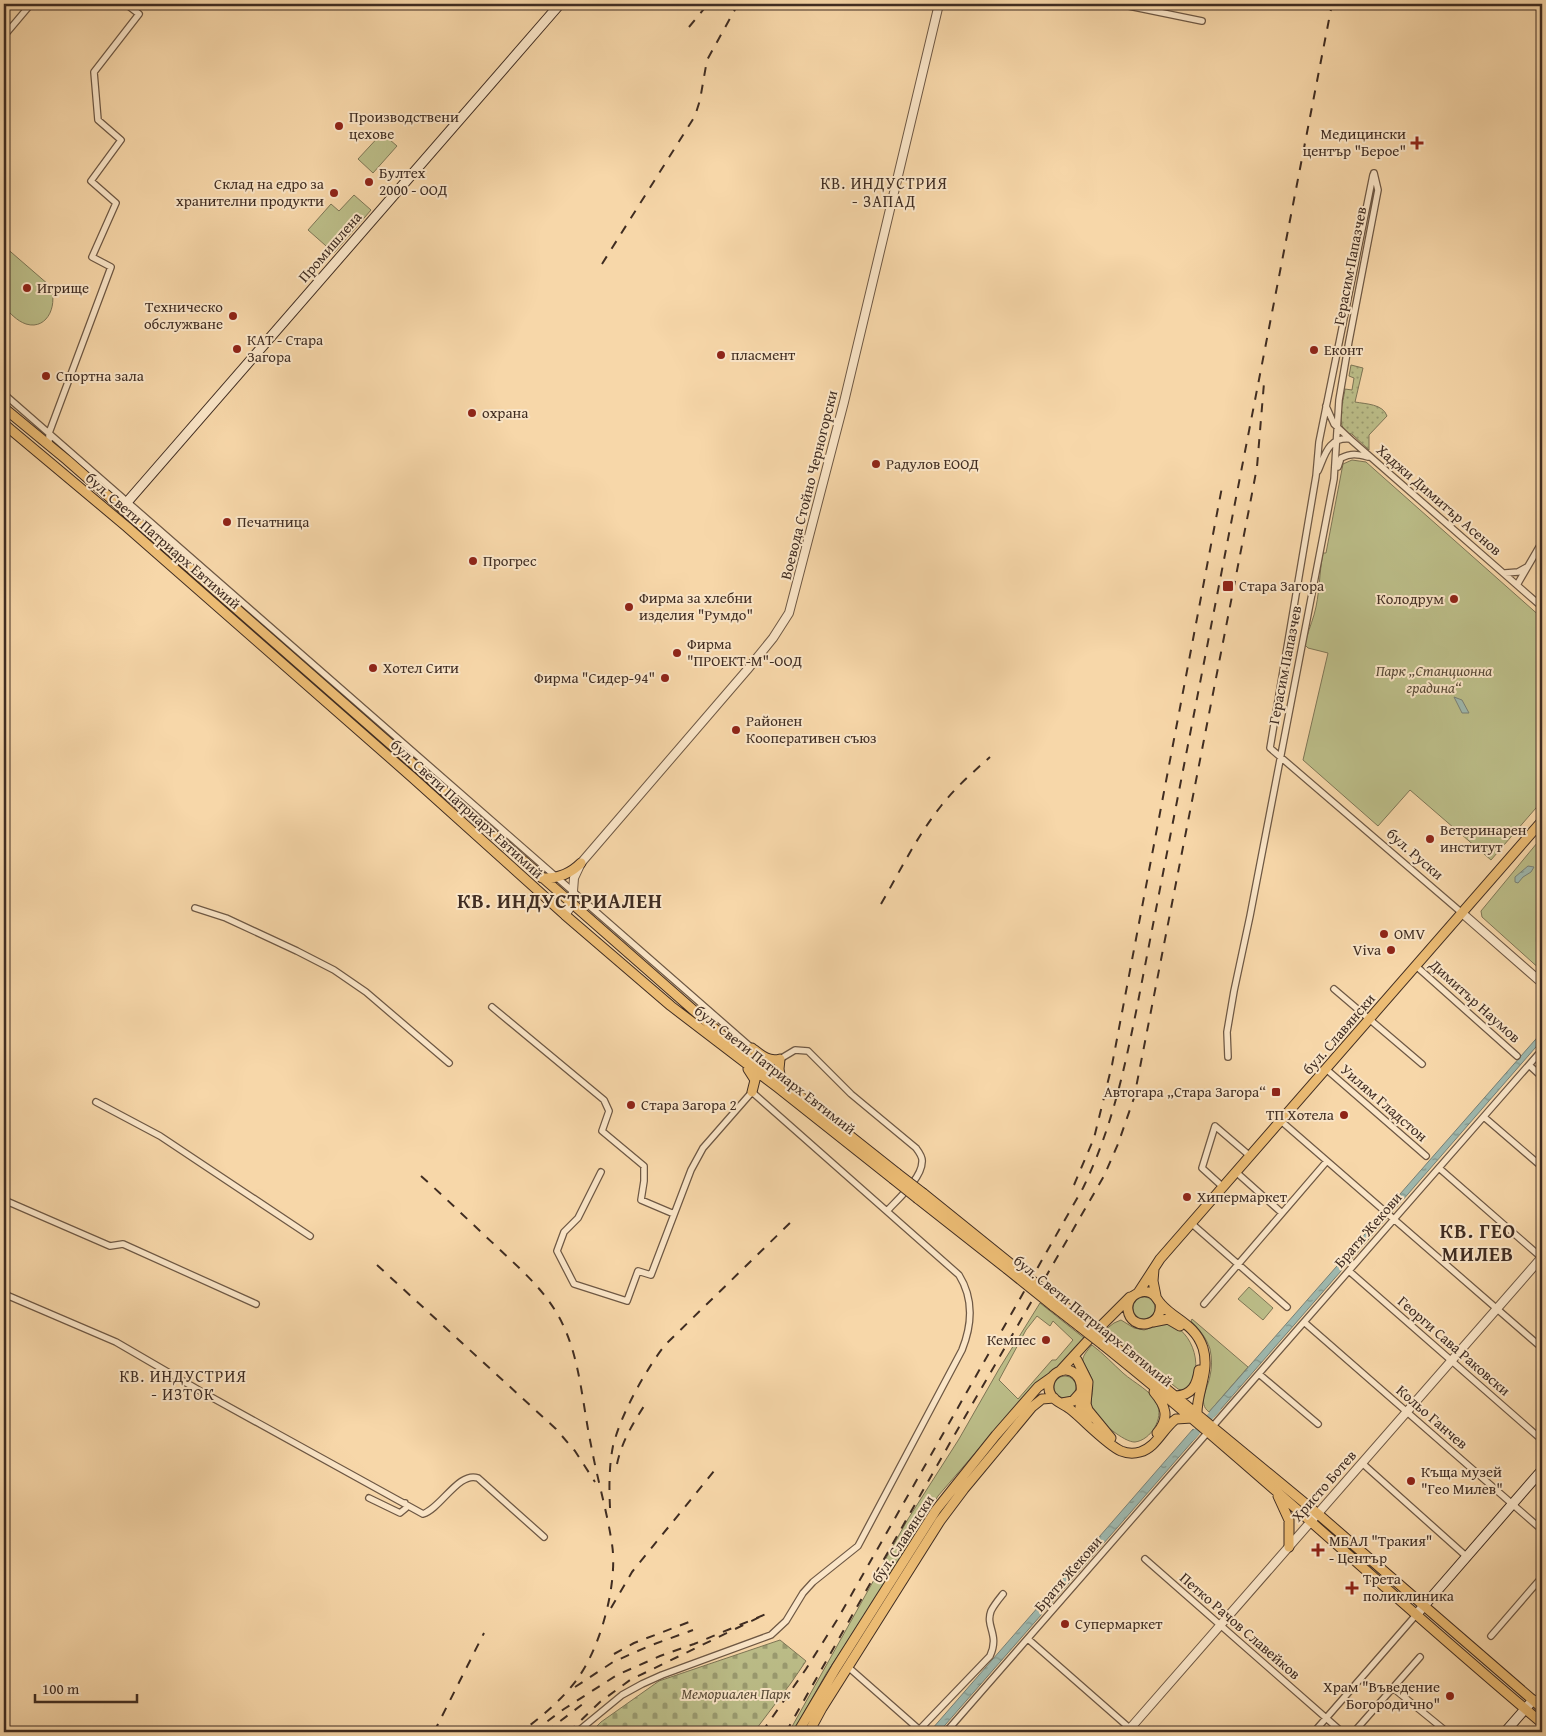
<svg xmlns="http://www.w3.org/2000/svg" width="1546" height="1736" viewBox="0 0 1546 1736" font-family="'Gentium Book Plus',serif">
<defs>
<pattern id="cemetery-stones" width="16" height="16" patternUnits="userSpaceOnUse" patternTransform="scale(1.25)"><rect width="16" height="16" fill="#bcbe89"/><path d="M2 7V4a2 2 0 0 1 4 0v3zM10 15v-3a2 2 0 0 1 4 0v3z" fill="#9a9b70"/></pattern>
<pattern id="garden-dots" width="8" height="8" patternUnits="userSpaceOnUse" patternTransform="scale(1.25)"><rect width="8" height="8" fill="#bcbe89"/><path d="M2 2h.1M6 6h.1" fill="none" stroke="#9a9b70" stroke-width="1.8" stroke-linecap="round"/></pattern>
<pattern id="water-ripples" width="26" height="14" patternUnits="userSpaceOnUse" patternTransform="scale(1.25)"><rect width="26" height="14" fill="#9eb8ae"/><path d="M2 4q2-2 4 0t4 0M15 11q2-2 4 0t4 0" fill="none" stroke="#82968d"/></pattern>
</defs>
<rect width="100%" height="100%" fill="#f7d7a9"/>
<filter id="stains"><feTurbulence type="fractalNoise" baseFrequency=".004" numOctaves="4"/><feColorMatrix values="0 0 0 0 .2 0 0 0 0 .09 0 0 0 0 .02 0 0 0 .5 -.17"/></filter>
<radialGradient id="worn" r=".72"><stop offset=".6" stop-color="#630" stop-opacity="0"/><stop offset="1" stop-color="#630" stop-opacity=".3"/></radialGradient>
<path fill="#bcbe89" stroke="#7e7656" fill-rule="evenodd" d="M382,133l15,13 -24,27 -15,-14z
M354,195l17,15 -37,43 -26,-23 23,-26 8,7z
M4,246l45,39c10,16 0,46 -23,39 -9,-3 -16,-11 -22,-17z
M1352,460l14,2 9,8 167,148v183l-51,59 -81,-70 -32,36 -75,-66 25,-107 -20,-5 -3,-3c2,-11 6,-20 9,-30 6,-21 5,-42 9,-62h3l16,-84 1,-5z
M1542,837v134l-60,-54 -1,-6z
M1249,1287l24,21 -10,12 -25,-21z
M1133 1308a11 11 0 1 1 22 0a11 11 0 1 1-22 0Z
M1040,1303l44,35 -14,18 -82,82 -50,58 -63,105 -48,71 -34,60h-4l119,-213 51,-80 40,-70zM1037,1316l13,10 3,-5 20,19 -17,20h-4l-34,39 -19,-19 27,-50z
M1192,1319l56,48 -39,45c-12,-9 -1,-24 1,-36 2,-8 2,-18 0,-27 -4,-12 -11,-20 -19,-28z
M1121,1320l13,8 10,2 22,-7c28,5 41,51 18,68l-6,-2 -73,-59 9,-7z
M1092,1345c12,9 21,19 31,28 11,10 29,18 34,31 7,14 -6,36 -22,38 -10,1 -38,-22 -42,-31 -5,-11 2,-19 -1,-30 -5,-20 -18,-16 0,-36z
M1054 1387a11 11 0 1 1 22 0a11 11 0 1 1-22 0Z"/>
<path fill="url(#cemetery-stones)" stroke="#7e7656" d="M780,1640l26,21 -15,22 -37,49h-163l10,-10 58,-41z"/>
<path fill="url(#garden-dots)" stroke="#7e7656" d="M1351,365l12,3 -8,34c11,2 28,2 32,14l-18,19v15l-17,-16 -6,-1c-10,-13 -3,-29 -1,-44l7,1 2,-12 -5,-2z"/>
<path fill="url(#water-ripples)" stroke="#788076" d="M1454,697l8,3 7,13h-7z
M1528,866l6,1 -3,5 -8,5 -5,6 -3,-1v-5z
M1542,924v32c-7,-10 -8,-22 0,-32z
M1542,1032v8l-328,377 -5,-5z
M1193,1429l6,5 -260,298h-3l-4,-3z"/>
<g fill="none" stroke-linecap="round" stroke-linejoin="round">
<path stroke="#9eb8ae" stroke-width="7" d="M1191,1438l26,-29"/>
<defs>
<path id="minor" d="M1119,4l83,17
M4,36l27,-32
M1373,175l-54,267 -3,34 -46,272 192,165
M4,394l749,655
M1326,406l8,18 16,15 192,168
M4,436l6,-7
M49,446v-13l62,-166 -19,-10 24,-54 -25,-22 30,-41 -23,-20 -4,-48 45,-58 -13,-10
M1338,467l3,-9c10,-5 16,-4 27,-1
M1318,471c7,-16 10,-34 32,-32
M1505,573l13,-1 9,-5
M1517,585l25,-43
M195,908l31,10 71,33 37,19 32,22 83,71
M1416,966l101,90
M1334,989l88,75
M492,1007l112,93 5,11 -7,20 42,35v15l-3,19 33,14
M1228,1057l-1,-25 7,-41 16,-75 84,-437 5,-79 10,-59 29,-151 -4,-17
M780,1059l15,-9 13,1 43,43 65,54c3,4 7,9 6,14 0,16 -25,38 -35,49
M1529,1065l13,12
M1326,1069l100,87
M96,1102l64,34 150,100
M1484,1117l58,50
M1281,1121l261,227
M1439,1168l103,90
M1236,1172l46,41
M1223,1187l-21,-19 13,-42 35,30
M4,1200l106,46 13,-2 133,60
M1191,1223l96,84
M1349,1271l193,169
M4,1294l112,48 86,50 221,122c18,-6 36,-43 55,-36l66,59
M1204,1304l123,-143
M1304,1322l238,208
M1259,1374l59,50
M1213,1426l329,-376
M1362,1463l105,94
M369,1498l31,15 6,-5 -1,-5
M1145,1559l197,173
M1491,1636l51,-59
M1028,1639l106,93
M847,1666l75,66
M1393,1688l54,44
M919,1730l71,-74c10,-22 -5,-29 1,-45 3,-6 8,-12 12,-17
M577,1732l45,-37 20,-11 20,-9 109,-40 15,-14 17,-28 10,-11 45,-36 104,-196c10,-25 12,-51 -3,-75l-207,-183 -49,56 -12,22 -40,105 -13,-4 -11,30 -53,-17 -17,-33 7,-19 14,-14 23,-46
M946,1732l262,-300
M1314,1732l102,-117
M1354,1732l66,-75"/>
<path id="tertiary" d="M1462,913l80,70
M565,915l7,-10 2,-27 7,-15 166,-193 26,-32 16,-25 55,-211 95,-398
M1127,1732l415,-475"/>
<path id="secondary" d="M122,508l438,-504
M1416,1615l126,-145
M1505,1732l28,-32"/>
<path id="primary" d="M4,408l63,52 673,591 41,30 116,92
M4,424l123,103 286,251 152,137 106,91 106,81 116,92
M542,878c16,1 28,-4 39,-15
M752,1048c9,7 16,14 28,11l-1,10 2,12
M748,1069l7,11 -3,12
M923,1193l88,71
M918,1199l89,70
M1154,1269l-1,12 3,15
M1138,1293l22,-34 382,-438
M1057,1300l28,22
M1160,1303c4,24 -29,29 -32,7 -1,-5 1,-10 5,-14 5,-4 12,-6 18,-3 5,2 6,7 10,11 14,16 34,20 42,44 7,23 -6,43 -6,65
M1053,1306l27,21
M1153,1322l15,-3 12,7
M1107,1340l211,174 224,194
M1103,1345c151,121 291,254 439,378
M1077,1360l11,22 -2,22 2,6 23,28
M1060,1371l43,-47 27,-27
M1154,1392c12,14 16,26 3,41
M1081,1393l-1,14 8,12
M1176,1396c16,-1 21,-11 23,-26
M1062,1403l11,-2 8,-9c2,-14 -9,-27 -23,-20 -8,4 -12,15 -7,23 4,7 13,9 19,14 13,10 37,36 51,42 5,2 12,3 19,1 16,-4 23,-24 36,-33l16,-1
M1278,1496l11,24v27
M798,1732l38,-64 100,-158 60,-75 42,-48 14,-10
M809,1732l13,-24 118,-187 24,-32 68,-82 10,-8 12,-1"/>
</defs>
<use href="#minor" stroke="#6e5844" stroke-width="8"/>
<use href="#tertiary" stroke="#6e5844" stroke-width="10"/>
<use href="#secondary" stroke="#402d22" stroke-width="11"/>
<use href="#primary" stroke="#402d22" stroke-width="11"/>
<use href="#minor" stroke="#fae5c7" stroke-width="5.5"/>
<use href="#tertiary" stroke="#fae5c7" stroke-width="8"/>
<use href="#secondary" stroke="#fae5c7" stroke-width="9"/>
<use href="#primary" stroke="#ecbc74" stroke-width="9"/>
<path stroke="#402d22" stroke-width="2" stroke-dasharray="9 9" stroke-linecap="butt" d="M689,27l19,-23
M602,264l93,-148 5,-16 7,-40 31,-56
M881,904c19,-33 36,-68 60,-98 14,-18 32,-34 49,-49
M421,1176c26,23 50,47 75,70 23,22 47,42 63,71 21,38 23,85 32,128 6,33 16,66 21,99 6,39 -11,102 -34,134 -15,21 -37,39 -57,54
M1074,1185l20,-47 18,-73 110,-578
M377,1265l179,164 19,22 20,31
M617,1464c5,-24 18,-44 31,-64
M610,1508c-1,-21 -1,-42 3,-62 8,-32 32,-75 52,-101l128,-125
M611,1608l21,-36 82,-101
M614,1654l20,-11 55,-21
M575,1687l38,-25 36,-16 44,-16
M434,1732l50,-99
M533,1732l31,-23 53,-34 43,-19 34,-12 72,-30 -136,66 -30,22 -31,30
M546,1732l38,-29
M762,1732l44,-63 31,-49 246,-432c29,-60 41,-117 54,-181l195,-1003
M786,1732l165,-291 153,-265 14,-32 16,-46 116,-594 7,-37 7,-84"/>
<defs>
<path id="primary-bridge" d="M897,1173l26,20
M893,1179l25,20
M1011,1264l46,36
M1007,1269l46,37
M1085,1322l22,18
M1080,1327l23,18"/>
</defs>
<use href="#primary-bridge" stroke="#402d22" stroke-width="11" stroke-linecap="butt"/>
<use href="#primary-bridge" stroke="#ecbc74" stroke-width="9"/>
</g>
<g fill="#8f2418" stroke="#fae5c7" stroke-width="2">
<circle cx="339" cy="126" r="5"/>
<path d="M1414.5 135.5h5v5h5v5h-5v5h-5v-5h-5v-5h5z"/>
<circle cx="369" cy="182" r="5"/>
<circle cx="334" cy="193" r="5"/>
<circle cx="27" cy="288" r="5"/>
<circle cx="233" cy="316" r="5"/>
<circle cx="237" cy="349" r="5"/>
<circle cx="1314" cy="350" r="5"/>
<circle cx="721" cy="355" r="5"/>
<circle cx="46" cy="376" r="5"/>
<circle cx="472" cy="413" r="5"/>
<circle cx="876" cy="464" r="5"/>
<circle cx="227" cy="522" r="5"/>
<circle cx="473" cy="561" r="5"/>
<rect x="1222" y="580" width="12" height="12" rx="2.5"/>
<circle cx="1454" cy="599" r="5"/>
<circle cx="629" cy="607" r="5"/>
<circle cx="677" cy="653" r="5"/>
<circle cx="373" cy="668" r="5"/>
<circle cx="665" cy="678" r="5"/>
<circle cx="736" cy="730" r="5"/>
<circle cx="1430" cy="839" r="5"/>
<circle cx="1384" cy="934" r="5"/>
<circle cx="1391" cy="950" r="5"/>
<rect x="1271" y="1087" width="10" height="10" rx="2.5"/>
<circle cx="631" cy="1105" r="5"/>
<circle cx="1344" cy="1115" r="5"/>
<circle cx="1187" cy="1197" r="5"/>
<circle cx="1046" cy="1340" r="5"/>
<circle cx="1411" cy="1481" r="5"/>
<path d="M1315.5 1542.5h5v5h5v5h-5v5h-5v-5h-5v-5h5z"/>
<path d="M1349.5 1580.5h5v5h5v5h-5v5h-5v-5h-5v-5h5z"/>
<circle cx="1065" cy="1624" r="5"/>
<circle cx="1450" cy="1696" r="5"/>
</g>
<g text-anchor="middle" stroke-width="4" stroke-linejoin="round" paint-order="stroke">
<g font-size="15" fill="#402d22" stroke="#fae5c7" text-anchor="start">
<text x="349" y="122">Производствени<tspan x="349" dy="17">цехове</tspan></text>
<text x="1406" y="139" text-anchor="end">Медицински<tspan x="1406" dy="17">център "Берое"</tspan></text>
<text x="379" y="178">Бултех<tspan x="379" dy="17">2000 - ООД</tspan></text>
<text x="324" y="189" text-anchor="end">Склад на едро за<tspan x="324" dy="17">хранителни продукти</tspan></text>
<text x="37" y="293">Игрище</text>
<text x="223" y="312" text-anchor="end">Техническо<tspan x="223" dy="17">обслужване</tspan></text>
<text x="247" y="345">КАТ - Стара<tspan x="247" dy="17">Загора</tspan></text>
<text x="1324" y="355">Еконт</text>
<text x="731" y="360">пласмент</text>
<text x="56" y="381">Спортна зала</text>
<text x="482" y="418">охрана</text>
<text x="886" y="469">Радулов ЕООД</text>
<text x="237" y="527">Печатница</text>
<text x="483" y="566">Прогрес</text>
<text x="1239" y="591">Стара Загора</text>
<text x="639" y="603">Фирма за хлебни<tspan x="639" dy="17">изделия "Румдо"</tspan></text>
<text x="1444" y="604" text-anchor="end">Колодрум</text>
<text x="687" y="649">Фирма<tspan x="687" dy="17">"ПРОЕКТ-М"-ООД</tspan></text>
<text x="383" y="673">Хотел Сити</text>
<text x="655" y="683" text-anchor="end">Фирма "Сидер-94"</text>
<text x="746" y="726">Районен<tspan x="746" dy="17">Кооперативен съюз</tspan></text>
<text x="1440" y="835">Ветеринарен<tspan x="1440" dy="17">институт</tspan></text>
<text x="1394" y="939">OMV</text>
<text x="1381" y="955" text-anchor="end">Viva</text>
<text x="1266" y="1097" text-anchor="end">Автогара „Стара Загора“</text>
<text x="641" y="1110">Стара Загора 2</text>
<text x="1334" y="1120" text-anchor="end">ТП Хотела</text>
<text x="1197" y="1202">Хипермаркет</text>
<text x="1036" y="1345" text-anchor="end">Кемпес</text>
<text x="1421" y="1477">Къща музей<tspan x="1421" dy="17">"Гео Милев"</tspan></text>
<text x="1329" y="1546">МБАЛ "Тракия"<tspan x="1329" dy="17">- Център</tspan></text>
<text x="1363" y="1584">Трета<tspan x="1363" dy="17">поликлиника</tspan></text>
<text x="1075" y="1629">Супермаркет</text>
<text x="1440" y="1692" text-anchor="end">Храм "Въведение<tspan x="1440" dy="17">Богородично"</tspan></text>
</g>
<g font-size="15" fill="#402d22" stroke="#fae5c7">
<text transform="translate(330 247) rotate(-49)" y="5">Промишлена</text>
<text transform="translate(1350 266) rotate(-79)" y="5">Герасим Папазчев</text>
<text transform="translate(809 485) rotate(-76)" y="5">Воевода Стойно Черногорски</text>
<text transform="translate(1439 500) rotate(41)" y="5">Хаджи Димитър Асенов</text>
<text transform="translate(163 541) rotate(41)" y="5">бул. Свети Патриарх Евтимий</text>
<text transform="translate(1285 665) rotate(-79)" y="5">Герасим Папазчев</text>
<text transform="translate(467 809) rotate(42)" y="5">бул. Свети Патриарх Евтимий</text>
<text transform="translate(1415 854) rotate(41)" y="5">бул. Руски</text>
<text transform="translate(1475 1001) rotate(42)" y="5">Димитър Наумов</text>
<text transform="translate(1339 1034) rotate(-49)" y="5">бул. Славянски</text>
<text transform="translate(775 1070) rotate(38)" y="5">бул. Свети Патриарх Евтимий</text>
<text transform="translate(1384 1103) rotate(41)" y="5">Уилям Гладстон</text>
<text transform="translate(1368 1230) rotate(-49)" y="5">Братя Жекови</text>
<text transform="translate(1093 1321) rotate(39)" y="5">бул. Свети Патриарх Евтимий</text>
<text transform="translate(1454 1346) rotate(41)" y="5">Георги Сава Раковски</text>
<text transform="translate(1432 1417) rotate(41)" y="5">Кольо Ганчев</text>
<text transform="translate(1324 1486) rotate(-49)" y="5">Христо Ботев</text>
<text transform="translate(903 1539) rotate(-57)" y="5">бул. Славянски</text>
<text transform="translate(1068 1574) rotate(-49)" y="5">Братя Жекови</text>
<text transform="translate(1240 1626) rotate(41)" y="5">Петко Рачов Славейков</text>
</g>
<g font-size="15" font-style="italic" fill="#594a37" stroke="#fae5c7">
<text x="1434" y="676">Парк „Станционна<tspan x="1434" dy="17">градина“</tspan></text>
<text x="736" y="1699">Мемориален Парк</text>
</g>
<g font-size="16" letter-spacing="1" fill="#402d22" stroke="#fae5c7">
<text x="884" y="189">КВ. ИНДУСТРИЯ<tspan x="884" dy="18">- ЗАПАД</tspan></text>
<text x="183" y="1382">КВ. ИНДУСТРИЯ<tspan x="183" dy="18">- ИЗТОК</tspan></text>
</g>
<g font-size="20" font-weight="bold" letter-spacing="1" fill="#402d22" stroke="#fae5c7">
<text x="560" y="908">КВ. ИНДУСТРИАЛЕН</text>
<text x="1478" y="1238">КВ. ГЕО<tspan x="1478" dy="23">МИЛЕВ</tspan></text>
</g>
</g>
<rect width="1546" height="1736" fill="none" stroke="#f7d7a9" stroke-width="20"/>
<rect x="5" y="5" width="1536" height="1726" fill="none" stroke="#402d22" stroke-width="2.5"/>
<rect x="10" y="10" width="1526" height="1716" fill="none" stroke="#402d22"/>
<path d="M35 1694v8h102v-8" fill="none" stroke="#402d22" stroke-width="2.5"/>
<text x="42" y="1694" font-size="15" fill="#402d22" stroke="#fae5c7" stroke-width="4" paint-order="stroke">100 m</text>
<rect width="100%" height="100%" filter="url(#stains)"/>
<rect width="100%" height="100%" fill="url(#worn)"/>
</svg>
